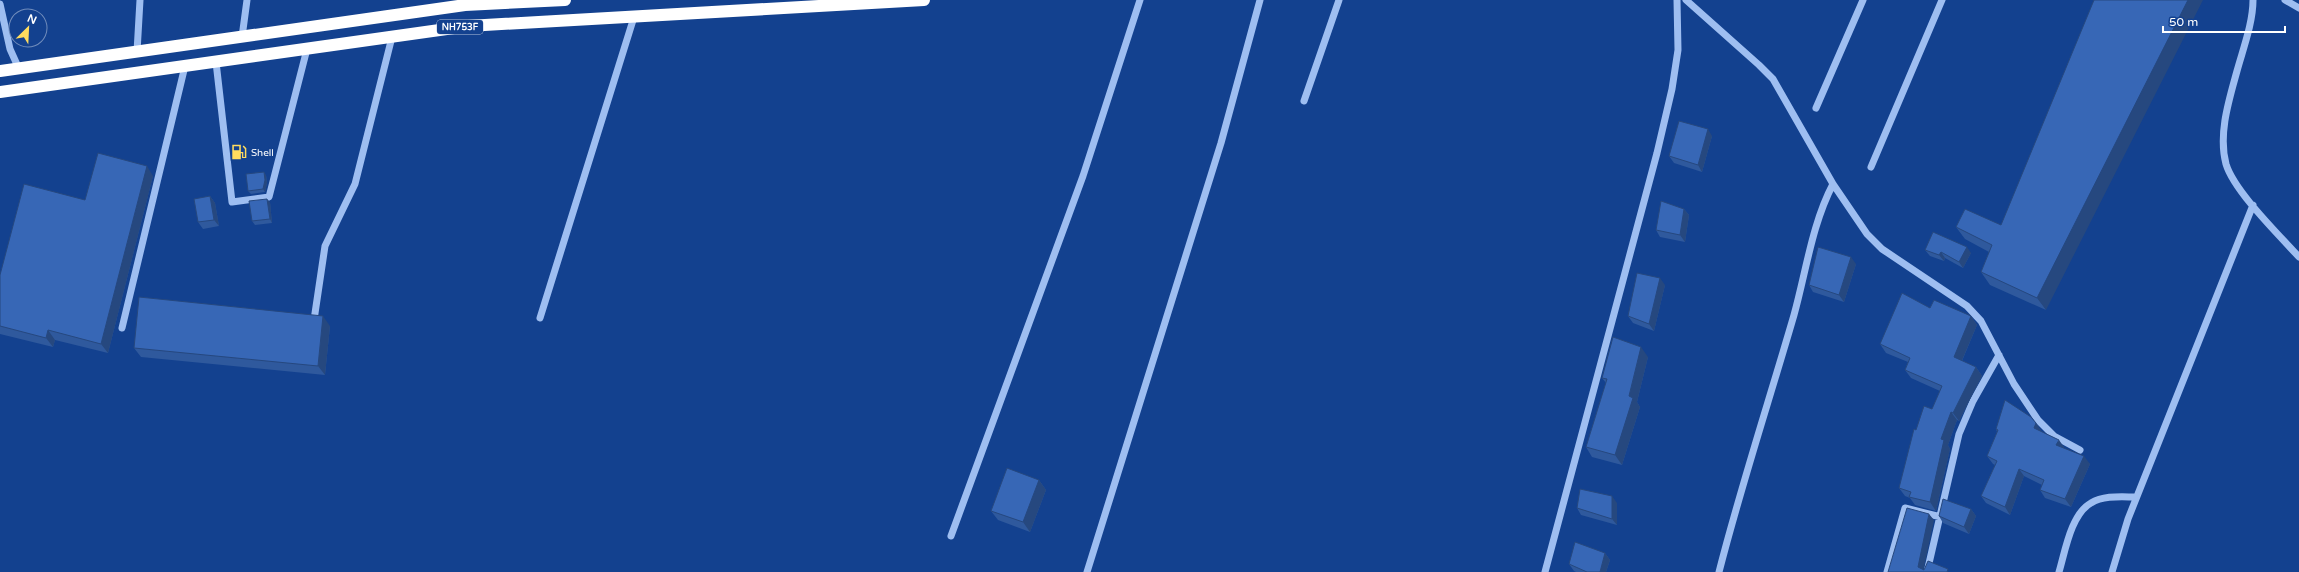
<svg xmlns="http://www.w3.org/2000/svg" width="2299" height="572" viewBox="0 0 2299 572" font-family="'Varela Round',sans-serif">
<rect width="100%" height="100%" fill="#13418f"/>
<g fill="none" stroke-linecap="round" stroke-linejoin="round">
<path stroke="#9ebef1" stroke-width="7" d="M1686,0l73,65 14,14 60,105 34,50 15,15 85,57 14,15 33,63 24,36 16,16 26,14
M2253,0c0,23 -10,49 -16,71 -8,29 -19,63 -11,93 8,27 53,71 73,93
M2285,0l14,8
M0,4l10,45 9,20
M242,37l5,-37
M137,52l3,-52
M216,62l16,140 37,-5 38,-148
M1304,101l35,-101
M1816,108l47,-108
M1871,167l71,-167
M540,318l94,-301
M314,320l11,-74 30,-62 37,-147
M122,328l63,-262
M951,536l132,-360 57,-176
M1087,572l134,-429 39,-143
M1545,572l112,-419 15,-64 6,-39 -1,-50
M1719,572c22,-86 50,-171 75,-257 12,-43 18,-91 39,-131
M1887,572l18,-64 36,9
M1927,572l32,-138 14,-33 26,-46
M2059,572c6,-20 12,-58 32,-69 13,-8 31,-6 45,-6
M2112,572l16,-53 125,-314"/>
<path stroke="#fff" stroke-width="12" d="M0,71l465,-66 100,-5
M0,92l468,-66 456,-26"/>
</g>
<path fill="#2f599d" d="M1712,136l-10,36 -28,-9 -5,-7z
M266,175l1,8 -2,9 -14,2 -3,-3z
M153,176l-45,177 -53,-13 -2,7 -53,-13v-59l85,-75z
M210,196l5,7 4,23 -16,3 -5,-7z
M270,202l2,21 -17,2 -3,-4z
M1684,209l5,6 -4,27 -25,-5 -4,-7z
M2001,225l45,85 -56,-25 -9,-13 8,-20 -24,-13 -9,-12z
M1925,250l46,3 -8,15 -18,-10 -1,3 -14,-5z
M1856,264l-12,38 -31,-10 -4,-7z
M1665,285l-11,46 -21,-8 -5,-7z
M1930,308l41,8 6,9 -15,36 14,6 6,9 -23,45 -2,-1 -9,25 2,4 -14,62 -21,-6 -5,-7 -5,-2 -6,-8 17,-58 16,-21 8,-18 -29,-13 -6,-8 3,-8 -22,-9 -6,-9z
M330,326l-5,49 -184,-18 -7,-9z
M1648,357l-11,45 3,5 -18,58 -30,-8 -6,-10 20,-64 -4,-5z
M2036,423l5,8 23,16v1l26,16 -19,43 -26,-9 -5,-8 2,-5 -18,-9 -14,39 -24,-12 -5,-7 14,-31 -2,-1 -6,-8 10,-24 -1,-3z
M1039,480l7,10 -16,42 -32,-12 -7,-9z
M1617,503v22l-36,-10 -4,-7z
M1971,509l5,7 -7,18 -26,-11 -4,-7z
M1605,553l5,7 -4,12h-30l-2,-1 -5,-7z"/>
<path fill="#26487f" d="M2188,0h15l-157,310 -9,-12z
M1708,129l4,7 -10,36 -4,-7z
M147,166l6,10 -45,177 -7,-9z
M264,172l2,3 1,8 -2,9 -2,-3z
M210,196l5,7 4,23 -5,-6z
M267,199l3,3 2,21 -2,-4z
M1684,209l5,6 -4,27 -5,-7z
M1967,247l4,6 -8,15 -4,-6z
M1941,252l4,6 -1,3 -5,-6z
M1851,257l5,7 -12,38 -5,-7z
M1660,278l5,7 -11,46 -5,-7z
M323,316l7,10 -5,49 -7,-9z
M1971,316l6,9 -17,40 -6,-8z
M48,330l7,10 -2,7 -7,-9z
M1641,347l7,10 -11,45 3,5 -18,58 -7,-10z
M1976,367l6,9 -23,45 -6,-8z
M1951,412l6,8 -9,25 2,4 -14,62 -6,-9 11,-63z
M2036,423l5,7 -1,5 -6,-7z
M2059,440l5,7 -2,6 -6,-8z
M2084,456l6,8 -19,43 -6,-8z
M2019,469l5,7 -14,39 -5,-8z
M1039,480l7,10 -16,42 -7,-10z
M1612,496l5,7v22l-5,-6z
M1971,509l5,7 -7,18 -5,-7z
M1929,514l5,6 -11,52 -5,-5z
M1605,553l5,7 -4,12h-6z"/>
<path fill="#3767b6" stroke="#26487f" d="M2094,0h94l-151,298 -56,-26 11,-27 -36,-18 9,-18 36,16z
M1679,121l29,8 -10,36 -29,-9z
M98,153l49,13 -46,178 -53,-14 -2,8 -46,-12v-51l24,-91 61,16z
M264,172l1,8 -2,9 -15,2 -2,-17z
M210,196l4,24 -16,2 -4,-23z
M267,199l3,20 -18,2 -3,-20z
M1661,201l23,8 -4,26 -24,-5z
M1933,232l34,15 -8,15 -18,-10 -2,3 -14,-5z
M1818,247l33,10 -12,38 -30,-10z
M1637,273l23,5 -11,46 -21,-8z
M1902,293l28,15 4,-8 37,16 -17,41 22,10 -23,46 -2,-1 -10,27 3,1 -14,62 -21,-5 2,-5 -12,-4 15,-59 2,1 8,-24 8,3 10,-23 -37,-16 5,-12 -30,-14z
M139,297l184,19 -5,50 -184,-18z
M1613,337l28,10 -12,49 4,2 -18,57 -29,-8 21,-68 -5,-1z
M2005,400l26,17 5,6 -2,5 25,12 -3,5 28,11 -19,43 -25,-9 4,-10 -25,-11 -14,38 -24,-11 16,-35 -10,-5 11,-26 -2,-1z
M1007,468l32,12 -16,42 -32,-11z
M1580,489l32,7v23l-35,-11z
M1943,499l28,10 -7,18 -25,-11z
M1907,508l22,6 -11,53 6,3 4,-9 20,8 -1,3h-59z
M1575,542l30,11 -5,19h-13l-18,-8z"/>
<defs>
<symbol id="fuel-bare" viewBox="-9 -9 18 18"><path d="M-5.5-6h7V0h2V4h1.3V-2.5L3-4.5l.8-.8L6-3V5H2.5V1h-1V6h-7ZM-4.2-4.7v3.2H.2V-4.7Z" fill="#ffdc5e" stroke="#13418f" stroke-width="2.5" paint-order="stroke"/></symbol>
</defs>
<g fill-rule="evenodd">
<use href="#fuel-bare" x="228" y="141" width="22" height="22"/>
</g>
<g text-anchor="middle" stroke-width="3" stroke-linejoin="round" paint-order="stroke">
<rect fill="#13418f" stroke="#b8c6dd" stroke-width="1" x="437" y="20" width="46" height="14" rx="3"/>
<g font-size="9" font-weight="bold" fill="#fff">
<text x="460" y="30">NH753F</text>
</g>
<g font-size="10" fill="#fff" stroke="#13418f" text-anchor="start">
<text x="251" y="156">Shell</text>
</g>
</g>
<g transform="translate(28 28) rotate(24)"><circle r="19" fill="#13418f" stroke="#718dbc"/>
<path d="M0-3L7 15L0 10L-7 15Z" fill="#ffdc5e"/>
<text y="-6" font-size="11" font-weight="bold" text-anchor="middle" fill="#ffffff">N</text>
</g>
<path d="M2163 26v6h122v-6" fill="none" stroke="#ffffff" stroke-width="2"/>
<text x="2169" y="26" font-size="12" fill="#ffffff" stroke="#13418f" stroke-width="3" paint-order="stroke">50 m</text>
</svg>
